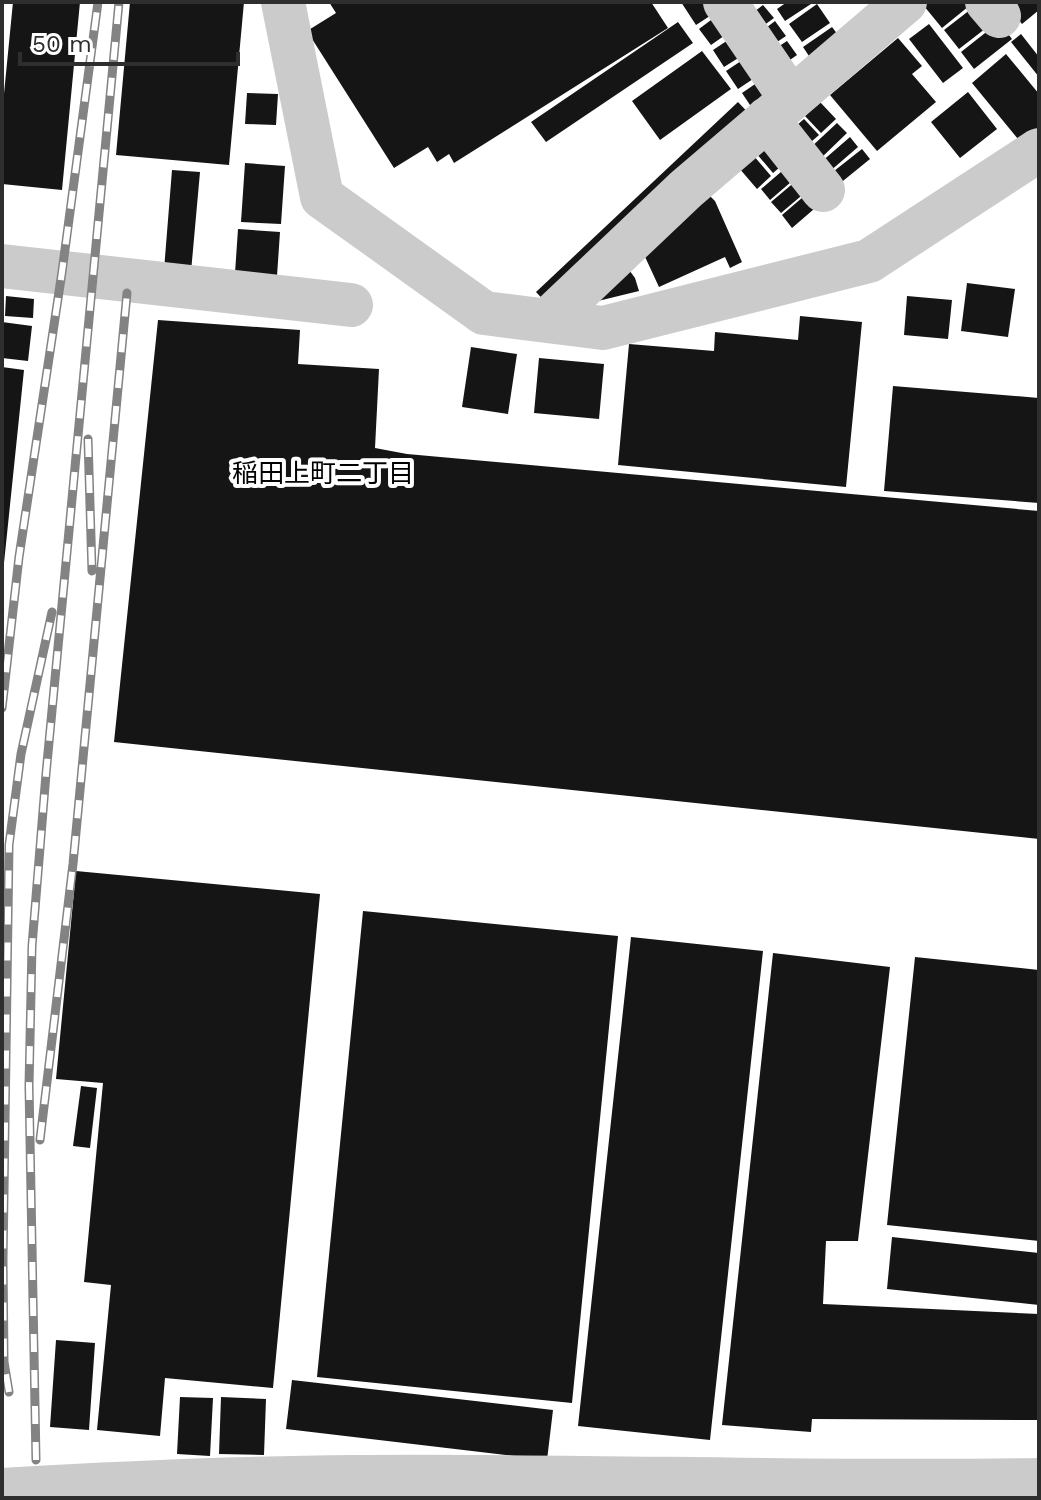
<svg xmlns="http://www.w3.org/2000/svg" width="1041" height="1500" viewBox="0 0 1041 1500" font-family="'Work Sans','Noto Sans JP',sans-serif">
<rect width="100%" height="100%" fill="#fff"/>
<path fill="#151515" d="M13,2h67l-18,188 -60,-6v-70z
M130,2h114l-15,163 -113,-10z
M329,2h322l17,26 -214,135 -5,-9 -12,8 -9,-15 -34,21 -87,-137 29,-18z
M681,2h29l6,10 -20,13z
M787,2h27l-29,19 -8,-12z
M929,2h45l-32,26 -18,-22z
M1007,2h32v8l-17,14 -17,-21z
M817,4l13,19 -28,19 -13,-18z
M763,5l11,13 -18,13 -10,-13z
M975,6l15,19 -31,24 -15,-19z
M719,14l12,17 -20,14 -12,-16z
M775,21l11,15 -18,12 -10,-14z
M678,22l15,21 -147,99 -15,-20z
M999,22l13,17 -38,30 -13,-17z
M929,24l34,44 -20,15 -34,-44z
M832,27l13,17 -30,21 -12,-18z
M1021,34l18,23v20l-28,-35z
M731,38l12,17 -19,12 -11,-17z
M898,38l24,28 -10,8 24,28 -59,49 -47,-56z
M787,41l10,14 -17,12 -10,-15z
M702,51l29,38 -71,51 -28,-39z
M1006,54l33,40v38l-16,13 -51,-62z
M744,59l12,18 -18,12 -12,-18z
M758,82l15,20 -17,12 -14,-21z
M968,92l29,37 -37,29 -29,-36z
M247,93l31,1 -2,31 -31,-1z
M738,102l17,18 -202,190 -17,-18z
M820,102l16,17 -15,14 -16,-17z
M804,119l15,16 -15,13 -15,-16z
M837,123l10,10 -28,27 -10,-11z
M850,137l8,10 -29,25 -9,-9z
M770,141l17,20 -14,12 -17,-20z
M862,149l8,10 -32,26 -9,-10z
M753,155l18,21 -14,13 -18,-21z
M245,163l40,3 -4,58 -40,-2z
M789,165l9,11 -28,24 -9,-11z
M172,170l28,2 -9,100 -27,-2z
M797,180l10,11 -26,22 -10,-11z
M703,189l12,12 27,61 -12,6 -5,-11 -66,30 -19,-41z
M810,191l11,12 -29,25 -10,-13z
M238,229l42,3 -3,44 -42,-3z
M624,263l11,15 4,13 -41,10z
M967,283l48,6 -7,48 -47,-6z
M6,296l28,3 -1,19 -28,-2z
M907,296l45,4 -4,39 -44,-4z
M800,316l62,6 -16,165 -228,-22 11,-121 85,7 1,-19 83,8z
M158,320l142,10 -2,34 81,5 -4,79 32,6 632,57v328l-925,-97z
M2,322l30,4 -4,35 -26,-3z
M471,347l46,7 -9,60 -46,-7z
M539,358l65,6 -5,55 -65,-6z
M2,367l22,3 -20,193h-2z
M893,386l146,12v105l-155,-12z
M76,871l244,23 -47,494 -108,-10 -5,58 -63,-6 14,-145 -27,-3 19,-199 -47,-4z
M363,911l255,25 -46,467 -255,-26z
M631,937l132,14 -53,489 -132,-14z
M773,953l117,14 -32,274h-32l-3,63 216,10v106l-227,-1 -1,13 -89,-7z
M915,957l124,13v271l-152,-16z
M81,1086l16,2 -7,60 -17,-2z
M892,1237l147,16v52l-152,-16z
M56,1340l39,3 -6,87 -39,-3z
M292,1380l261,30 -6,50 -261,-31z
M180,1397l33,1 -3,58 -33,-2z
M221,1397l45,2 -2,56 -45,-1z"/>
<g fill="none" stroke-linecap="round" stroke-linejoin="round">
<path stroke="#cbcbcb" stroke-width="44" d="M283,2l39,195 162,116 119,15 266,-67 170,-111
M725,2l66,97
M987,2l12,14
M767,119l56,71
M2,266l349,39
M549,319l137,-130 219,-187
M2,1490c117,-7 234,-12 352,-13 228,-2 457,7 685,3"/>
<defs>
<path id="rail" d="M88,439l4,132
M2,708l17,-151 43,-285 36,-270
M40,1140l33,-276 54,-571
M9,1392l-5,-30 -1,-102 6,-415 12,-91 31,-142
M36,1460l-7,-374 3,-140 14,-172 73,-772"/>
</defs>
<use href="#rail" stroke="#838383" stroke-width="9"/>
<use href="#rail" stroke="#fff" stroke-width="6" stroke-dasharray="18" stroke-linecap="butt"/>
</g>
<g text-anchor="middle" stroke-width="8" stroke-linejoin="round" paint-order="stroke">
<g font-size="26" fill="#000" stroke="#fff">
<text x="323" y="482">稲田上町二丁目</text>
</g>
</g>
<rect width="1041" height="1500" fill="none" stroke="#2e2e2e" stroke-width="8"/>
<path d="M20 52v12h218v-12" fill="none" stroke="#2e2e2e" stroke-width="4"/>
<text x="32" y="52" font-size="24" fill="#2e2e2e" stroke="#ffffff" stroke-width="6" paint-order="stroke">50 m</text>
</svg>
